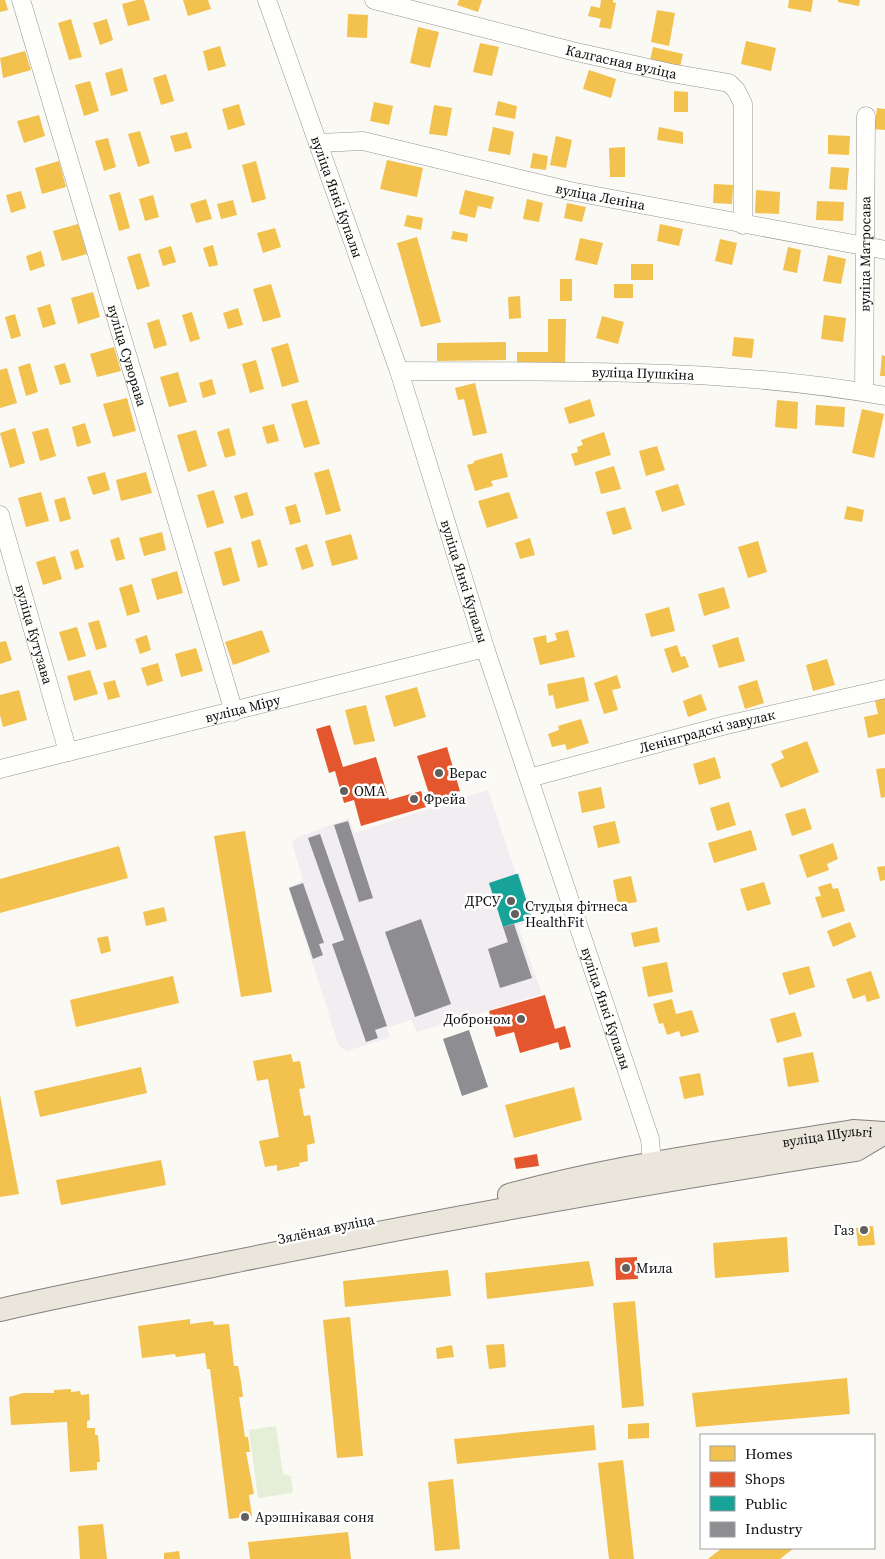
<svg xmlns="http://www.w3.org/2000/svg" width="885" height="1559" viewBox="0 0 885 1559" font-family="'Source Serif 4',serif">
<rect width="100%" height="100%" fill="#faf9f4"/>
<path fill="#f1edf0" d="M488,790l28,83h3l16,47 -17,6 24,68 -125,38 -6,-12 -24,8 3,9 -43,14 -8,-5 -51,-159 15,-6 -11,-39 4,-4 53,-20 5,15z"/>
<path fill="#e5eed6" d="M276,1426l7,48 8,2 2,17 -35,5 -9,-68z"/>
<path fill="#f2c14e" d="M0,0h5l3,10 -8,2z
M137,0h7l6,20 -22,6 -6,-22z
M183,0h25l3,9 -23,7z
M459,0h23l-4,12 -21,-7z
M601,0h12v2l3,1 -5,26 -12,-2 2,-8 -13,-3 3,-10 9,2z
M789,0h24l-2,12 -23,-4z
M838,0h22l-1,6 -21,-4z
M657,10l18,3 -6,33 -18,-4z
M348,14l20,1 -1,23 -20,-1z
M71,19l11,38 -13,3 -11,-37z
M107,19l6,21 -13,5 -7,-22z
M418,27l21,5 -9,36 -20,-5z
M746,41l30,7 -5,23 -30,-7z
M480,43l19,4 -7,29 -19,-4z
M220,46l6,20 -18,5 -5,-20z
M653,47l30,7 -3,13 -30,-7z
M25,51l6,19 -28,8 -3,-20z
M122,68l6,23 -17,5 -6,-23z
M589,70l27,9 -5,19 -28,-9z
M166,74l8,27 -13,4 -8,-27z
M90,81l9,30 -15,5 -9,-31z
M674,91l14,1v20h-14z
M498,101l19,5 -2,13 -20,-4z
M374,102l19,4 -4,19 -19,-4z
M239,104l6,21 -17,5 -6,-21z
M434,105l18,3 -5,28 -18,-2z
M877,108l8,1v21l-11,-1z
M39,115l6,21 -21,7 -7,-22z
M493,127l21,5 -4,23 -22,-4z
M659,127l24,5v12l-26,-4z
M140,131l10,32 -12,4 -10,-33z
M187,132l5,16 -17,4 -5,-16z
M828,135l22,1 -1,19 -21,-1z
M556,136l16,4 -6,28 -16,-3z
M108,138l8,29 -12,4 -9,-30z
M625,147v30h-15l-1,-29z
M533,153l15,3 -2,14 -16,-2z
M387,160l36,8 -6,29 -37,-8z
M59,161l7,26 -24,7 -7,-26z
M256,161l10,38 -14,4 -10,-38z
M831,167l18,1 -2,22 -18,-1z
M714,184l19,1 -1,19 -19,-1z
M465,190l29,7 -3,12 -13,-3 -3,12 -16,-4z
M756,190l24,2 -1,22 -24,-1z
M21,191l5,17 -15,5 -5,-18z
M120,192l10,36 -11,3 -10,-36z
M153,195l6,22 -14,4 -6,-22z
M206,199l6,20 -16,4 -6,-19z
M527,199l16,4 -4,19 -16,-3z
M233,200l4,15 -16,4 -4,-15z
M817,201l27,1 -1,19 -27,-1z
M567,203l19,4 -4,15 -18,-4z
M407,215l16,3 -2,12 -17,-4z
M78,224l9,30 -25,7 -9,-30z
M660,224l23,5 -4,17 -22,-5z
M275,228l6,19 -18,6 -6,-20z
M453,231l15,3 -1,8 -16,-3z
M417,237l24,85 -20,5 -24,-84z
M580,238l23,5 -6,22 -22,-5z
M720,239l17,4 -5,22 -17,-4z
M213,245l5,20 -9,2 -6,-19z
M171,246l5,16 -13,4 -5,-16z
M788,247l13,3 -4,23 -14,-3z
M41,251l4,15 -15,5 -4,-15z
M140,253l10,33 -13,4 -10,-33z
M828,255l18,4 -5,25 -18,-3z
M631,264h22v16h-22z
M560,279h12v22h-12z
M271,284l10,33 -18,5 -10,-33z
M614,284h19v14h-19z
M93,292l7,25 -22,7 -7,-26z
M520,296l1,22 -12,1 -1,-22z
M50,304l6,20 -13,4 -6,-20z
M238,308l5,17 -15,4 -5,-16z
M192,312l8,27 -10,3 -8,-27z
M15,314l6,22 -10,3 -6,-22z
M824,315l22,3 -3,24 -22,-3z
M602,316l22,6 -6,22 -22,-6z
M159,319l8,26 -13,4 -7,-26z
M548,319h18l-1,48h-48v-15h31z
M734,337l20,2 -2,19 -20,-2z
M506,342v18l-69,1v-18z
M288,343l11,39 -17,5 -11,-39z
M114,347l7,24 -24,6 -7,-23z
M882,355l3,1v20h-5z
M256,360l8,29 -14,4 -8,-29z
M30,363l8,29 -12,4 -8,-29z
M65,363l6,19 -11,3 -6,-19z
M7,368l10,35 -17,5v-38z
M178,372l9,30 -18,5 -9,-30z
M212,379l4,15 -13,4 -4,-15z
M475,383l12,50 -14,3 -9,-37 -6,1 -3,-12z
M127,398l9,33 -23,6 -10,-33z
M590,399l5,17 -26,8 -5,-16z
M307,400l13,44 -16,4 -13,-44z
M777,400l21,2 -1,27 -22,-2z
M816,405l29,2 -1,20 -29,-2z
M862,409l22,5 -10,44 -22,-5z
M85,423l6,20 -14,4 -5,-20z
M274,424l5,17 -12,3 -5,-17z
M15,428l10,35 -15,5 -10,-35z
M48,428l8,28 -16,5 -8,-29z
M229,428l7,27 -11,3 -8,-26z
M196,430l11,36 -19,6 -11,-37z
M604,432l7,23 -36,11 -4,-12 7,-2 -1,-5 6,-2 -2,-5z
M657,446l8,24 -19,6 -7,-25z
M502,453l6,24 -17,4 2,5 -18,5 -8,-26 7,-2v-2z
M614,466l7,23 -20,5 -6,-22z
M329,469l12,42 -15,4 -12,-42z
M105,472l5,18 -17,5 -6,-18z
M146,472l6,21 -31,8 -5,-21z
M678,484l7,21 -23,7 -7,-21z
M214,490l10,33 -17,5 -10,-33z
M41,492l8,29 -23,6 -8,-29z
M247,492l7,23 -13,4 -7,-23z
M509,492l9,26 -31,10 -9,-27z
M65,497l6,22 -11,3 -6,-22z
M296,504l5,18 -11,3 -5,-18z
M847,506l17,4 -2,12 -18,-3z
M625,507l7,22 -19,6 -7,-23z
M162,532l4,18 -22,6 -5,-18z
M351,534l7,25 -26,7 -7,-25z
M119,537l6,22 -9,2 -6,-21z
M530,538l5,17 -15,4 -5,-16z
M260,539l8,26 -10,3 -7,-26z
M758,541l9,31 -19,6 -10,-31z
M307,544l7,22 -12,4 -7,-22z
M231,547l9,34 -17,5 -9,-34z
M78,549l6,18 -9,3 -5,-18z
M55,556l7,23 -19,6 -7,-23z
M177,571l6,22 -26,7 -6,-21z
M132,584l8,28 -13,4 -8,-28z
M724,587l6,21 -26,8 -6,-22z
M669,607l6,24 -24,6 -6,-23z
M99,620l8,27 -11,3 -8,-27z
M77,627l9,29 -18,5 -9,-29z
M262,630l8,22 -37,13 -8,-23z
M568,630l7,27 -35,8 -7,-27 13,-3 1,8 10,-3 -2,-7z
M147,635l4,15 -11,4 -5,-15z
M738,637l7,24 -26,7 -7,-23z
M6,641l6,19 -12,4v-22z
M677,645l4,12 4,-1 4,11 -17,6 -8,-24z
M196,648l7,23 -22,6 -6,-23z
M827,659l8,26 -22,6 -7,-26z
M158,663l5,18 -16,5 -6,-18z
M90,670l8,24 -24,7 -7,-25z
M617,675l4,13 -9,2 6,20 -14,4 -10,-31z
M584,677l5,24 -33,8 -3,-14 -4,1 -2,-12z
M115,680l5,17 -12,3 -5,-17z
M757,680l7,23 -19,6 -7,-23z
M417,687l9,30 -32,10 -9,-31z
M19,690l8,30 -24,7 -3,-12v-20z
M701,694l6,16 -19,7 -5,-16z
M885,698v36l-17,4 -4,-21 14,-3 -3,-13z
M366,705l9,36 -21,4 -9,-35z
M581,719l8,24 -22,7 -2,-6 -13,3 -4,-13 11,-4 -1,-4z
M807,741l12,31 -38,16 -10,-24 13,-6 -3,-7z
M715,757l6,21 -22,7 -6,-21z
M885,768v29l-4,1 -5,-29z
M601,787l4,21 -23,5 -4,-21z
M729,802l7,23 -19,6 -7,-23z
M805,808l7,21 -20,7 -7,-22z
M615,821l5,22 -22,5 -5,-22z
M751,830l6,20 -43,13 -6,-20z
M245,831l27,161 -31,5 -27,-161z
M833,843l5,16 -11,5 2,6 -22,8 -8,-23z
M119,846l9,32 -128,35v-34z
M885,866v14l-5,1 -3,-14z
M631,876l6,26 -19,3 -5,-25z
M764,882l7,22 -24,7 -7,-22z
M831,883l2,6 5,-1 7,23 -23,7 -7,-21 6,-1 -3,-9z
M164,907l3,14 -21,5 -3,-14z
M850,922l6,15 -23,10 -6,-16z
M657,927l3,15 -26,5 -3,-14z
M108,936l3,15 -10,3 -4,-16z
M667,962l6,30 -25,5 -6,-30z
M809,966l6,21 -26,8 -7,-22z
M871,971l9,27 -13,4 -2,-7 -12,4 -7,-20z
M173,976l6,27 -103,24 -6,-27z
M672,999l4,15 16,-4 7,22 -18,5 -2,-6 -12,4 -4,-12 -4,1 -6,-20z
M795,1012l7,24 -25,7 -7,-24z
M813,1052l6,30 -31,5 -5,-29z
M291,1054l2,8 7,-1 5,27 -6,1 5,27 6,-1 5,28 -8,2 1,16 -9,2 1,3 -23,5v-6l-12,2 -6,-26 20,-4 -11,-58 -11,2 -4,-20z
M141,1067l6,26 -107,24 -6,-26z
M700,1073l4,22 -20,4 -5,-22z
M574,1087l8,33 -68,18 -9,-33z
M0,1095l19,99 -19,3z
M161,1160l5,25 -105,20 -5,-25z
M873,1226l2,19 -17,1 -2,-18z
M787,1237l2,35 -74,6 -2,-35z
M589,1261l5,25 -107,13 -2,-26z
M448,1270l3,26 -106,11 -2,-26z
M635,1301l9,105 -22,2 -9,-105z
M350,1317l13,139 -26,2 -14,-138z
M190,1319v5l23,-3 1,4 15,-1 5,42h4l3,15 2,16h-4l6,40h3l2,15h-4l8,42 -5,1 3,21 -23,3 -19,-150h-3l-2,-16 -29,4 -1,-3 -33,4 -4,-32z
M504,1344l2,23 -17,2 -3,-24z
M452,1345l2,12 -17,2 -1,-11z
M847,1378l3,36 -154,13 -4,-34z
M71,1389v3l9,-1 1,4 8,-1 1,26 -3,1v7h8v7h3l2,27h-3v8l-27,2 -3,-50 -56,3 -2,-28 14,-4h31v-3z
M649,1423v15l-21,1v-15z
M594,1425l2,25 -139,14 -3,-25z
M623,1460l11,99h-25l-11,-96z
M453,1479l7,70 -25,2 -7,-69z
M103,1524l4,35h-27l-2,-33z
M348,1532l3,27h-101l-2,-17z
M722,1548h72l-14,11h-72z
M179,1551l1,8h-16v-6z"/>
<path fill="#e4572e" d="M330,725l13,42 33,-10 13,43 32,-9 5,16 -65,19 -7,-26 -10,3 -9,-32 -6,2 -13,-44z
M447,747l13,44 -29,9 -14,-44z
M545,995l10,34 10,-3 6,21 -11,3 -2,-8 -38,11 -6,-21 -18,5 -7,-26z
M537,1154l2,12 -23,3 -2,-11z
M637,1257l1,22 -22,1 -1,-22z"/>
<path fill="#17a398" d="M516,874h2l14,44 -29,9 -14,-44z"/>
<path fill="#8d8d92" d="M348,821l25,77 -14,4 -25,-77z
M320,834l67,192 -12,4 3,8 -12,4 -34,-98 12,-4 -36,-102z
M303,883l21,60 -5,1 4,11 -10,4 -24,-71z
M421,919l30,85 -36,13 -30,-85z
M514,924l18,54 -32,10 -12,-39 20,-7 -5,-15z
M469,1030l19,57 -26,9 -19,-57z"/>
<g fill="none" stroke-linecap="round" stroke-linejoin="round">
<defs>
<g id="minor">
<path id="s1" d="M21,0l213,712"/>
<path id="s2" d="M267,0l132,371 86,277 165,491 2,25"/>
<path id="s3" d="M374,0l198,51 99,22 58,10 7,7 7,14v121"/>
<path id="s4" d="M318,143l45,-2 207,50 315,59"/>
<path id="s5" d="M399,371c162,1 326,-4 486,25"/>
<path id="s6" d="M864,392l2,-276"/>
<path id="s7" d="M0,515l68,237"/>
<path id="s8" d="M0,769l485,-121"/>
<path id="s9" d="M529,778l197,-53 159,-36"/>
</g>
<g id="major">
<path id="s10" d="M509,1195c112,-31 229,-45 344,-64l32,2"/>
<path d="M0,1310c77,-18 154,-32 232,-48 207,-42 415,-80 624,-112l27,-16"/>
</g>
</defs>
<use href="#minor" stroke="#949492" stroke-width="19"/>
<use href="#major" stroke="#82817f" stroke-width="24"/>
<use href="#minor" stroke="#fefefd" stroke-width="18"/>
<use href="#major" stroke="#eae6db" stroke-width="22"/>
</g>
<g fill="#61605e" stroke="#fff" stroke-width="2">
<circle cx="439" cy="773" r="5"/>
<circle cx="344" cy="791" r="5"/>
<circle cx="414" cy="799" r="5"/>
<circle cx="511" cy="901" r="5"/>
<circle cx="515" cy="914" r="5"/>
<circle cx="521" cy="1019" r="5"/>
<circle cx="864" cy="1230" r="5"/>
<circle cx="626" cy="1268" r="5"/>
<circle cx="245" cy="1517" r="5"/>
</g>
<g text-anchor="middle" stroke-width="5" stroke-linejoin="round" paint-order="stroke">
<g font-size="14" fill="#0e0e0e" stroke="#fff">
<text dy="5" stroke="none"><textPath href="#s3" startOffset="255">Калгасная вуліца</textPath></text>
<text dy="5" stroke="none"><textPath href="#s2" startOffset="209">вуліца Янкі Купалы</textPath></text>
<text dy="5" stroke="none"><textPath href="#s4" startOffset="289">вуліца Леніна</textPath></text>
<text dy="5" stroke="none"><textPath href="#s6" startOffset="138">вуліца Матросава</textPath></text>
<text dy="5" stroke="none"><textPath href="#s1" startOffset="371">вуліца Суворава</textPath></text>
<text dy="5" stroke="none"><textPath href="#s5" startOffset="244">вуліца Пушкіна</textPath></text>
<text dy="5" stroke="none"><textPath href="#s2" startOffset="614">вуліца Янкі Купалы</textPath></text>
<text dy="5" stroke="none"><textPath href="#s7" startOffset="124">вуліца Кутузава</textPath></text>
<text dy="5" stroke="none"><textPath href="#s8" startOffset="250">вуліца Міру</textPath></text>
<text dy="5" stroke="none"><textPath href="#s9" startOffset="184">Ленінградскі завулак</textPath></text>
<text dy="5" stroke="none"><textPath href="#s2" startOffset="1064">вуліца Янкі Купалы</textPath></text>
<text dy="5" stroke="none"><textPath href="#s10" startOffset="324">вуліца Шульгі</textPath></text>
<text transform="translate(326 1229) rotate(-12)" y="5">Зялёная вуліца</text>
</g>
<g font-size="14" fill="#0e0e0e" stroke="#fff" text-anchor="start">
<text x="449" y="778">Верас</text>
<text x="354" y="796">ОМА</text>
<text x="424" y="804">Фрейа</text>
<text x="501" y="906" text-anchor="end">ДРСУ</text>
<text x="525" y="911">Студыя фітнеса<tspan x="525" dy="16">HealthFit</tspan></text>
<text x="511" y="1024" text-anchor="end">Доброном</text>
<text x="854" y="1235" text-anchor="end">Газ</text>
<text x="636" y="1273">Мила</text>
<text x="255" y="1522">Арэшнікавая соня</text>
</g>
</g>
<rect x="700" y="1434" width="175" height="115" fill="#ffffff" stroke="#9f9f9f"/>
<rect x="710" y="1446" width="25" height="15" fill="#f2c14e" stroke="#9f9f9f"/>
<text x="745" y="1459" font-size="15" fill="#0e0e0e">Homes</text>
<rect x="710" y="1472" width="25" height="15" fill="#e4572e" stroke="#9f9f9f"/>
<text x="745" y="1484" font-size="15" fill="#0e0e0e">Shops</text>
<rect x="710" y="1496" width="25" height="15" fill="#17a398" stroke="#9f9f9f"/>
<text x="745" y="1509" font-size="15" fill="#0e0e0e">Public</text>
<rect x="710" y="1522" width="25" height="15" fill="#8d8d92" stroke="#9f9f9f"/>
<text x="745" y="1534" font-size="15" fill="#0e0e0e">Industry</text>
</svg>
